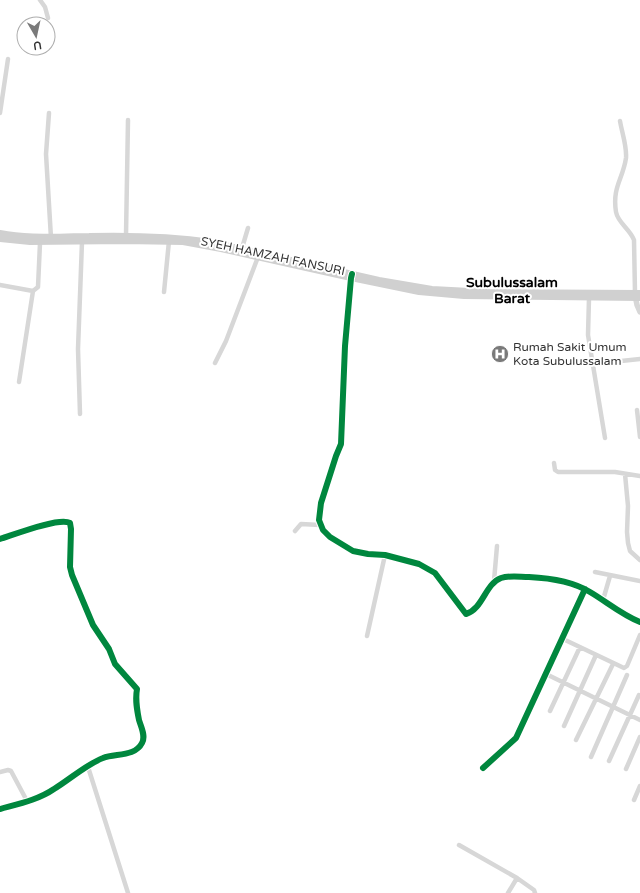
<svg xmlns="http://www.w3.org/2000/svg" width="640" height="893" viewBox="0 0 640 893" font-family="'Varela Round',sans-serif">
<rect width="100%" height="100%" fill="#fff"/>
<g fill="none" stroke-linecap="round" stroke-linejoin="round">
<path stroke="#d7d7d7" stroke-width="4.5" d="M40,0l5,7 3,11
M0,113l8,-54
M49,113l-3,41 5,84
M620,121c2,12 7,25 6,37 -3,21 -14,29 -10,54 2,11 14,17 18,28l1,53
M126,235l2,-115
M242,248l6,-20
M352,275l-7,71 -4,98 -5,12 -15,47 -2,17 4,10 7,7 23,14 15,3 17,1 34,9 16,9 31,41c17,-5 19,-30 35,-36 9,-3 19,-1 28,-1 21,1 43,4 61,15 17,10 32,23 50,30
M0,285l33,6 5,-4 2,-44
M164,292l5,-51
M589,298l-1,37 17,103
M215,363l11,-22 32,-84
M593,364l47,-5
M19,382l14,-91
M637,410l3,27
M80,414l-2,-65 4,-107
M554,463l1,7 3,2h57l25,4
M625,474l3,32 -1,26 1,11 2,8 10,9
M295,531l6,-7 19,1
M0,539c13,-4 59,-22 70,-16l1,6 -1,38 2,8 21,50 16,24 6,15 22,25c-2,11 0,21 2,31 2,7 7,16 3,23 -7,14 -27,10 -39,15 -16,6 -34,22 -49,31 -16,11 -36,15 -54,20
M595,572l45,9
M494,581l3,-35
M603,600l7,-24
M367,636l18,-81
M563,639l61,29 3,-2 13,-31
M546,674l94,46
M550,711l30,-64
M564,726l32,-71
M576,740l37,-76
M591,757l36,-82
M609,761l30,-66
M88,767l40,126
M483,768l33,-30 69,-149
M626,769l14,-32
M0,772l8,-2 3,1 16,30
M634,800l6,-14
M459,845l58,33 17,12 1,3
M508,893l9,-15"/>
<path stroke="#d7d7d7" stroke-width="5.5" d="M635,295l2,10 3,7"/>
<path stroke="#d0d0d0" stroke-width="6" d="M0,233c29,6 59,3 89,3 42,-1 82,0 123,6l167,38 53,9 57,3 151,1
M0,239l30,3 95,-1 58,1 38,7 130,29 68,14 45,4 176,2"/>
<defs>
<path id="cycleway" d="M352,274l-1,4 -6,68 -4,98 -5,12 -15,47 -2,17 4,10 7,7 23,14 15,3 17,1 34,9 16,9 31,41c17,-5 19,-30 35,-36 9,-3 19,-1 28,-1 21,1 43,4 61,15 17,10 32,23 50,30
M0,539c13,-4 59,-22 70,-16l1,6 -1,38 2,8 21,50 16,24 6,15 22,25c-2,11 0,21 2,31 2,7 7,16 3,23 -7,14 -27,10 -39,15 -16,6 -34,22 -49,31 -16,11 -36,15 -54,20
M483,768l33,-30 69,-149"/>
</defs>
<use href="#cycleway" stroke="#fff" stroke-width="8"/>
<use href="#cycleway" stroke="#00873e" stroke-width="6"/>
</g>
<defs>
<symbol id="hospital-disc" viewBox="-11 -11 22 22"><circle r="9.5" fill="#7a7a7a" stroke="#fff"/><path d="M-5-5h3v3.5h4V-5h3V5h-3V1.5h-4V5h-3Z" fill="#fff"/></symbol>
</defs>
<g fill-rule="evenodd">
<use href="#hospital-disc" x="490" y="344" width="20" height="20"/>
</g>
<g text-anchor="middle" stroke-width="4" stroke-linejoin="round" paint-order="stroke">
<g font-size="12" fill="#333" stroke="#fff">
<text transform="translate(273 256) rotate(12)" y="4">SYEH HAMZAH FANSURI</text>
</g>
<g font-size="12" fill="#333" stroke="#fff" text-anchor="start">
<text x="513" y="351">Rumah Sakit Umum<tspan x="513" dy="14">Kota Subulussalam</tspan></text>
</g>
<g font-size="14" font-weight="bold" fill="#000" stroke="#fff">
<text x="512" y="287">Subulussalam<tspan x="512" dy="16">Barat</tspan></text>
</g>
</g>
<g transform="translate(36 36) rotate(171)"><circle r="19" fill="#ffffff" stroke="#adadad"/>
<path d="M0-3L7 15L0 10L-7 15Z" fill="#7a7a7a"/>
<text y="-6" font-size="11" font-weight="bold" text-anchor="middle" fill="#333333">U</text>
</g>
</svg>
